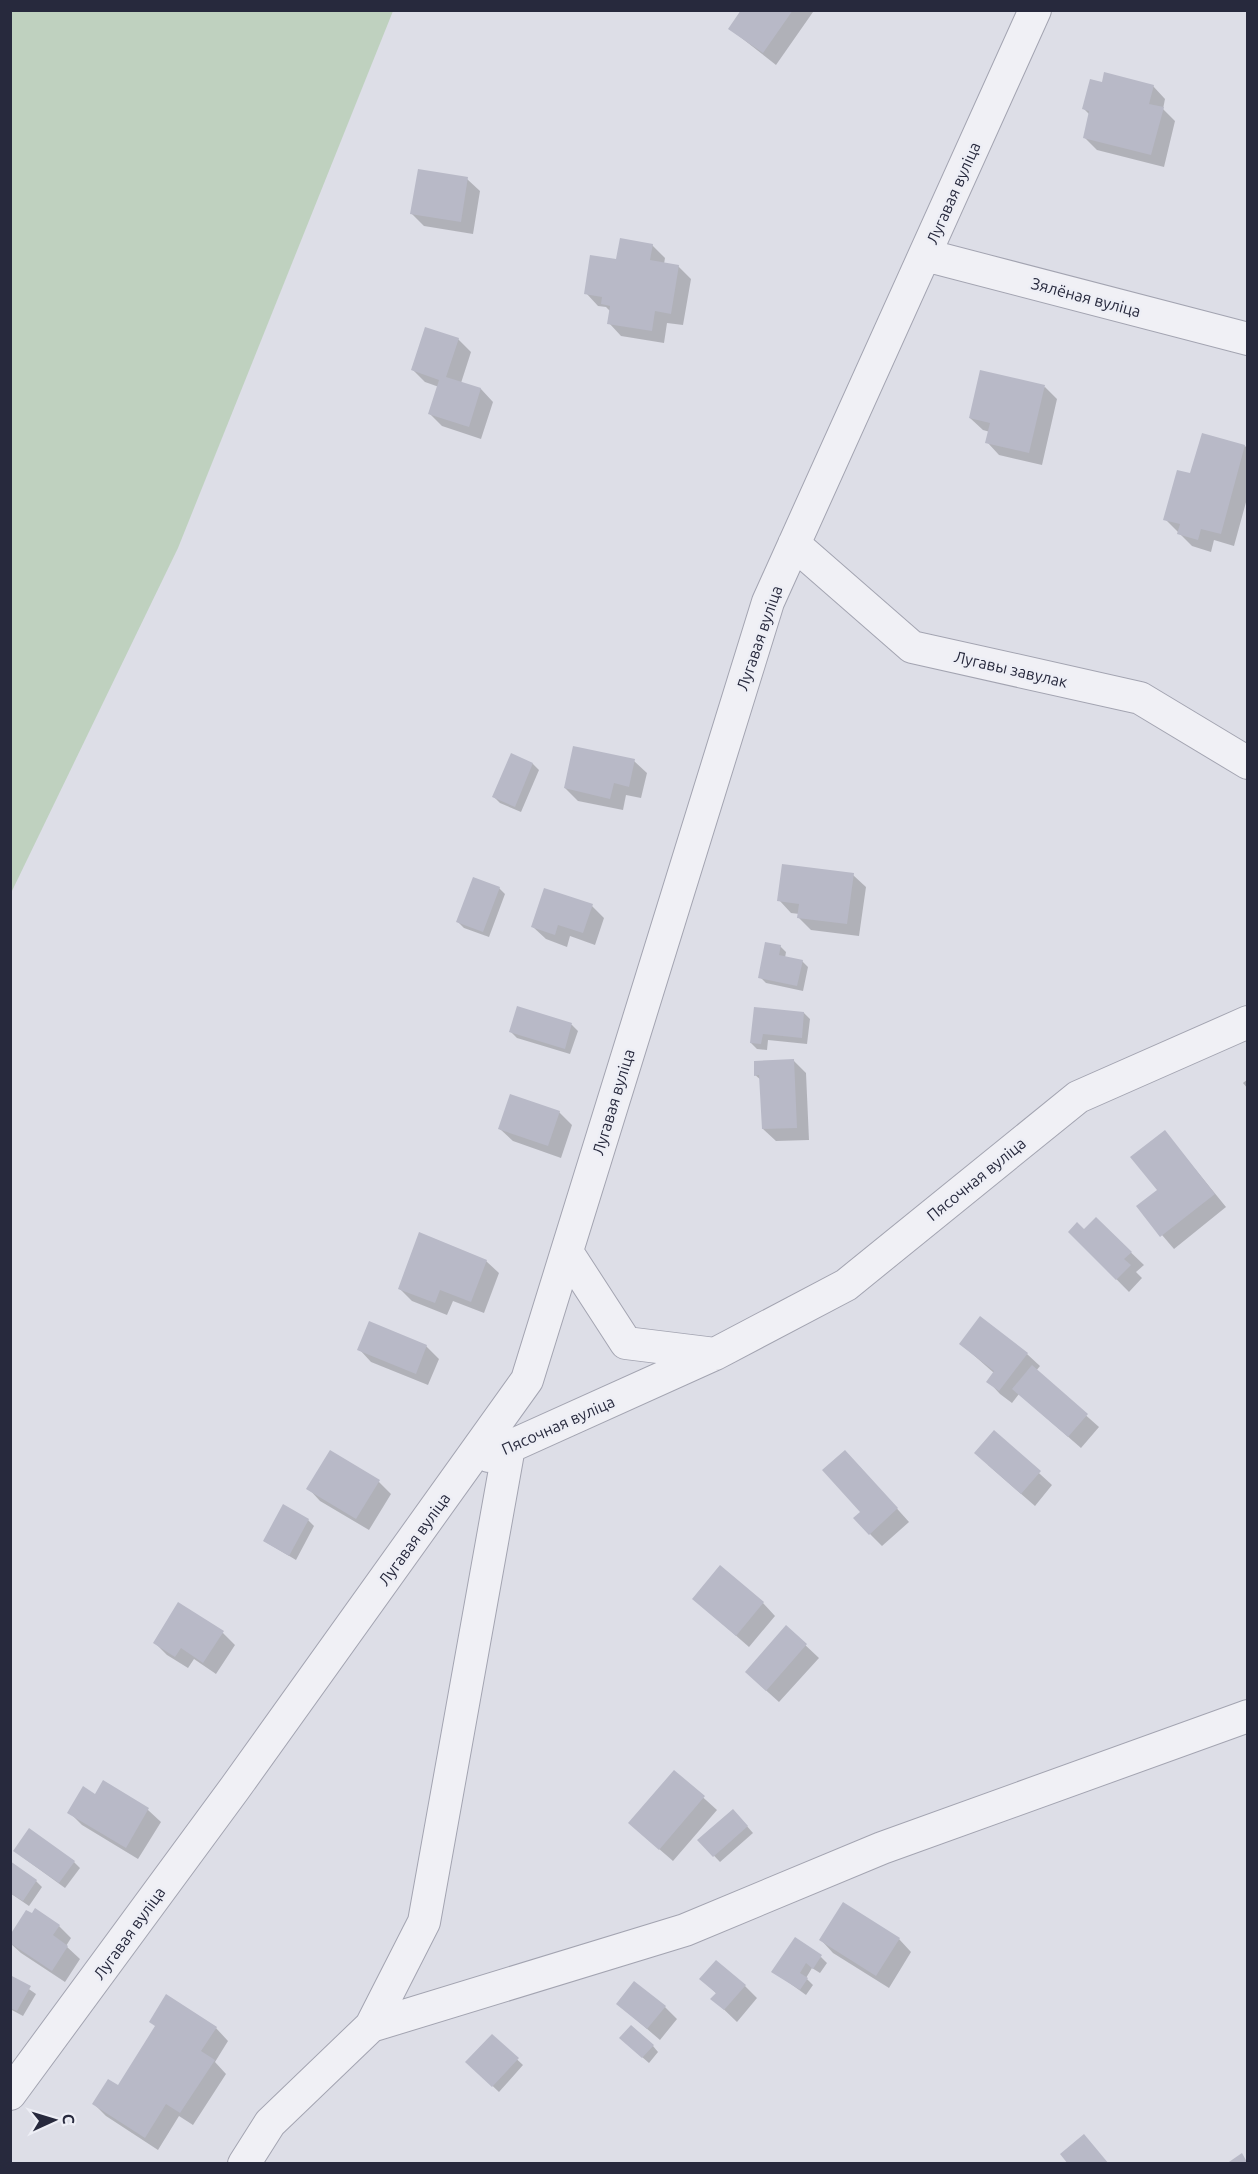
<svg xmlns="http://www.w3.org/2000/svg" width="1258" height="2174" viewBox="0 0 1258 2174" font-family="Ubuntu,sans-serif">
<rect width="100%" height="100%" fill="#dddee7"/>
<path fill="#bfd1bf" d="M11,10l382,1 -215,537 -167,345z"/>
<path fill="#0003" d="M743,10h69l1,2 -37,53 -46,-36z
M1103,84l50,2 12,13 -2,10 12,12 -11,46 -67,-17 -12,-12 5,-23 -6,-6z
M467,179l13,12 -7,43 -49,-8 -13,-13z
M652,245l13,13 -1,6 14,2 13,13 -8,46 -16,-2 -3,20 -43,-7 -12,-13 2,-11 -5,-5 -8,-1 -12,-13 31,-32z
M458,339l13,13 -10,31 20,6 12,13 -12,37 -39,-13 -12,-12 9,-27 -14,-5 -12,-12z
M1045,387l12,12 -15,66 -43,-10 -12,-13 3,-10 -7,-2 -13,-12z
M1245,446l3,3v46l-14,51 -20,-6 -3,12 -19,-6 -27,-27 27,-44z
M512,755l21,9 6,6 -18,42 -21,-9 -6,-6z
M634,761l13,12 -6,25 -15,-3 -3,15 -45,-9 -13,-13z
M853,875l13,12 -7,49 -48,-6 -12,-12v-4l-8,-1 -12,-13z
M499,888l6,6 -16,43 -25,-9 -6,-6z
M592,906l12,12 -9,27 -25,-9 -3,11 -21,-8 -13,-12z
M780,946l6,6 -1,6 17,3 6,6 -5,24 -37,-8 -6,-6z
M518,1008l54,17 6,6 -8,23 -53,-16 -6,-6z
M755,1009l49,4 6,6 -3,25 -39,-4 -1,10 -10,-1 -6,-6z
M794,1061l12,12 3,67 -33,1 -13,-12 -2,-49 -6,-5z
M1248,1079v10l-5,-6z
M559,1112l13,13 -11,33 -48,-17 -13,-12z
M1165,1132l61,75 -52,42 -36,-42 21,-16z
M1096,1219l48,46 -8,7 6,6 -13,14 -59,-60 14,-1z
M486,1261l13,12 -15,40 -31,-12 -6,14 -35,-14 -13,-13z
M370,1323l56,23 13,13 -11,26 -57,-23 -12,-13z
M961,1344l66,10 13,12 -4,5 63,56 -18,21 -62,-54 -7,9 -12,-9 -12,-13 6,-8z
M994,1432l58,53 -17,21 -47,-41z
M857,1464l52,58 -27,24 -12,-12 -8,-22z
M379,1482l12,12 -22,36 -49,-29 -12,-13z
M308,1520l6,6 -18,34 -32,-19z
M694,1599l69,4 12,13 -26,31z
M786,1627l33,31 -40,44 -20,-18z
M223,1633l12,12 -19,29 -22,-15 -6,9 -21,-13 -13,-13z
M675,1772l42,38 -44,51 -30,-26z
M104,1782l44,28 13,12 -23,37 -56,-34 -13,-13 27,-16z
M739,1817l14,16 -33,29 -21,-22z
M21,1856l53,6 6,6 -15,20z
M36,1881l6,6 -13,19 -19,-13z
M59,1926l12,12 -5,8 14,13 -15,23 -44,-29 -11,-10z
M899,1939l12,13 -22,36 -56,-35 -12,-13z
M821,1957l6,6 -7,10 -8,-5 -6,10 7,7 -7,10 -33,-24z
M10,1976l26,18 -13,22 -13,-7z
M701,1979l44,7 12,12 -20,24 -24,-23 4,-5z
M618,2004l47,3 12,12 -17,21z
M216,2028l12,13 -13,21 11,12 -33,51 -14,-9 -21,34 -52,-34 -12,-12z
M492,2036l31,29 -24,27 -32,-30z
M627,2044l26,2 5,6 -9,11z"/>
<path fill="#b8b9c7" d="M741,10h52l-30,43 -35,-24z
M1104,72l50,13 -5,19 15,3 -13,48 -68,-17 6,-27 -7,-2 8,-30 12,3z
M418,169l50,8 -7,45 -51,-8z
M620,238l33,6 -3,16 29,5 -8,49 -16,-3 -3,20 -45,-7 3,-18 -9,-2 1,-7 -18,-3 6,-39 26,4z
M425,327l34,11 -13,39 35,11 -12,39 -41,-13 11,-34 -28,-10z
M980,370l65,15 -16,68 -44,-10 5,-20 -21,-5z
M1202,433l43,12 -24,89 -20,-5 -3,11 -21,-6 3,-10 -17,-4 14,-50 13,3z
M573,746l62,13 -6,28 -15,-4 -4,16 -46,-11z
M511,753l22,10 -18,44 -23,-10z
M782,864l72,9 -7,51 -50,-6 2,-14 -22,-3z
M473,877l27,10 -17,45 -27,-10z
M544,888l49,16 -10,29 -25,-8 -3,10 -24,-8z
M765,942l16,3 -2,10 24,5 -6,26 -39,-8z
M517,1006l55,17 -7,26 -56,-17z
M754,1007l50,5 -2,26 -39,-4 -2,10 -11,-1z
M794,1059l3,69 -35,1 -3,-54 -5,1v-15z
M510,1094l50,17 -12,35 -50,-17z
M1165,1130l50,64 -55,43 -24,-31 21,-16 -27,-33z
M1096,1217l36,35 -8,7 7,6 -15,15 -48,-48 9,-10 7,7z
M419,1232l68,28 -16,42 -31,-12 -5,13 -37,-14z
M980,1316l48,37 -29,38 -13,-9 8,-11 -35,-27z
M369,1321l58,24 -11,29 -59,-24z
M1032,1365l56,49 -20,23 -56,-48z
M994,1430l47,41 -20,23 -47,-41z
M330,1450l50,30 -24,39 -50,-30z
M845,1450l53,58 -29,27 -16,-17 7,-6 -38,-42z
M283,1504l26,15 -20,37 -26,-15z
M720,1565l44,37 -28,34 -44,-37z
M178,1602l46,29 -21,32 -22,-15 -6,9 -22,-14z
M786,1625l21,19 -41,47 -21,-19z
M674,1770l31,26 -46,54 -31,-27z
M103,1780l46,28 -23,40 -59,-35 16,-27 12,8z
M733,1809l15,17 -35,31 -16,-17z
M29,1828l46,33 -16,22 -46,-32z
M10,1861l27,19 -14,21 -13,-8z
M843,1902l57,36 -24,38 -57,-36z
M35,1908l25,17 -7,10 15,11 -16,25 -42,-28v-8l16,-25 6,3z
M795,1937l27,18 -9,14 -7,-6 -6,10 8,5 -8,12 -29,-18z
M716,1960l30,25 -22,25 -14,-11 6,-6 -17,-14z
M10,1975l21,11 -14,25 -7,-3z
M634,1981l32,25 -19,23 -31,-25z
M166,1994l51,33 -16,24 14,9 -35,53 -14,-9 -21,34 -53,-34 16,-25 10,6 37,-59 -6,-4z
M631,2025l23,20 -12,13 -23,-20z
M492,2034l27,24 -27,29 -27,-25z
M1084,2134l25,30h-41l-8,-10z
M1242,2153l6,11h-22z"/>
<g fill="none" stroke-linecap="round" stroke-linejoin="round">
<defs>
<path id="street" d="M925,255l323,84
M794,544l118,103 228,51 108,65
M715,1354l131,-69 232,-188 170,-75
M489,1456l226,-102 -89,-11 -59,-91
M371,2026l53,-104 85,-475
M10,2094l225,-306 292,-408 241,-778 267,-592
M244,2164l26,-41 101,-97 314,-96 197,-82 366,-132"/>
</defs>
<use href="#street" stroke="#a3a4b1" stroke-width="34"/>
<use href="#street" stroke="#f0f0f5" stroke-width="32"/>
</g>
<g text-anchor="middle" stroke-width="5" stroke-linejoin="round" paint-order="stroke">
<g font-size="16" fill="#27293d" stroke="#edeef5">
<text transform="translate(953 193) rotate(-66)" y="6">Лугавая вуліца</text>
<text transform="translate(1086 297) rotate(15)" y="6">Зялёная вуліца</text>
<text transform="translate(759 638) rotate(-71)" y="6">Лугавая вуліца</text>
<text transform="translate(1011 669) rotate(13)" y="6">Лугавы завулак</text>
<text transform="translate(613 1102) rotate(-73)" y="6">Лугавая вуліца</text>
<text transform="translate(976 1179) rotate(-39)" y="6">Пясочная вуліца</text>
<text transform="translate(558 1425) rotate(-24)" y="6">Пясочная вуліца</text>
<text transform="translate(414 1539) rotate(-54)" y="6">Лугавая вуліца</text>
<text transform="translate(129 1933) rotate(-54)" y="6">Лугавая вуліца</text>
</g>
</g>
<rect width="1258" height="2174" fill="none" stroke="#27293d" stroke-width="24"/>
<g transform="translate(54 2120) rotate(86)" stroke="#edeef5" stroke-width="4.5" paint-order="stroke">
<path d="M0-4.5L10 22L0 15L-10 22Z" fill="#27293d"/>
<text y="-9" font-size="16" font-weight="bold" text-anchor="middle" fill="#27293d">С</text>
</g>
</svg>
